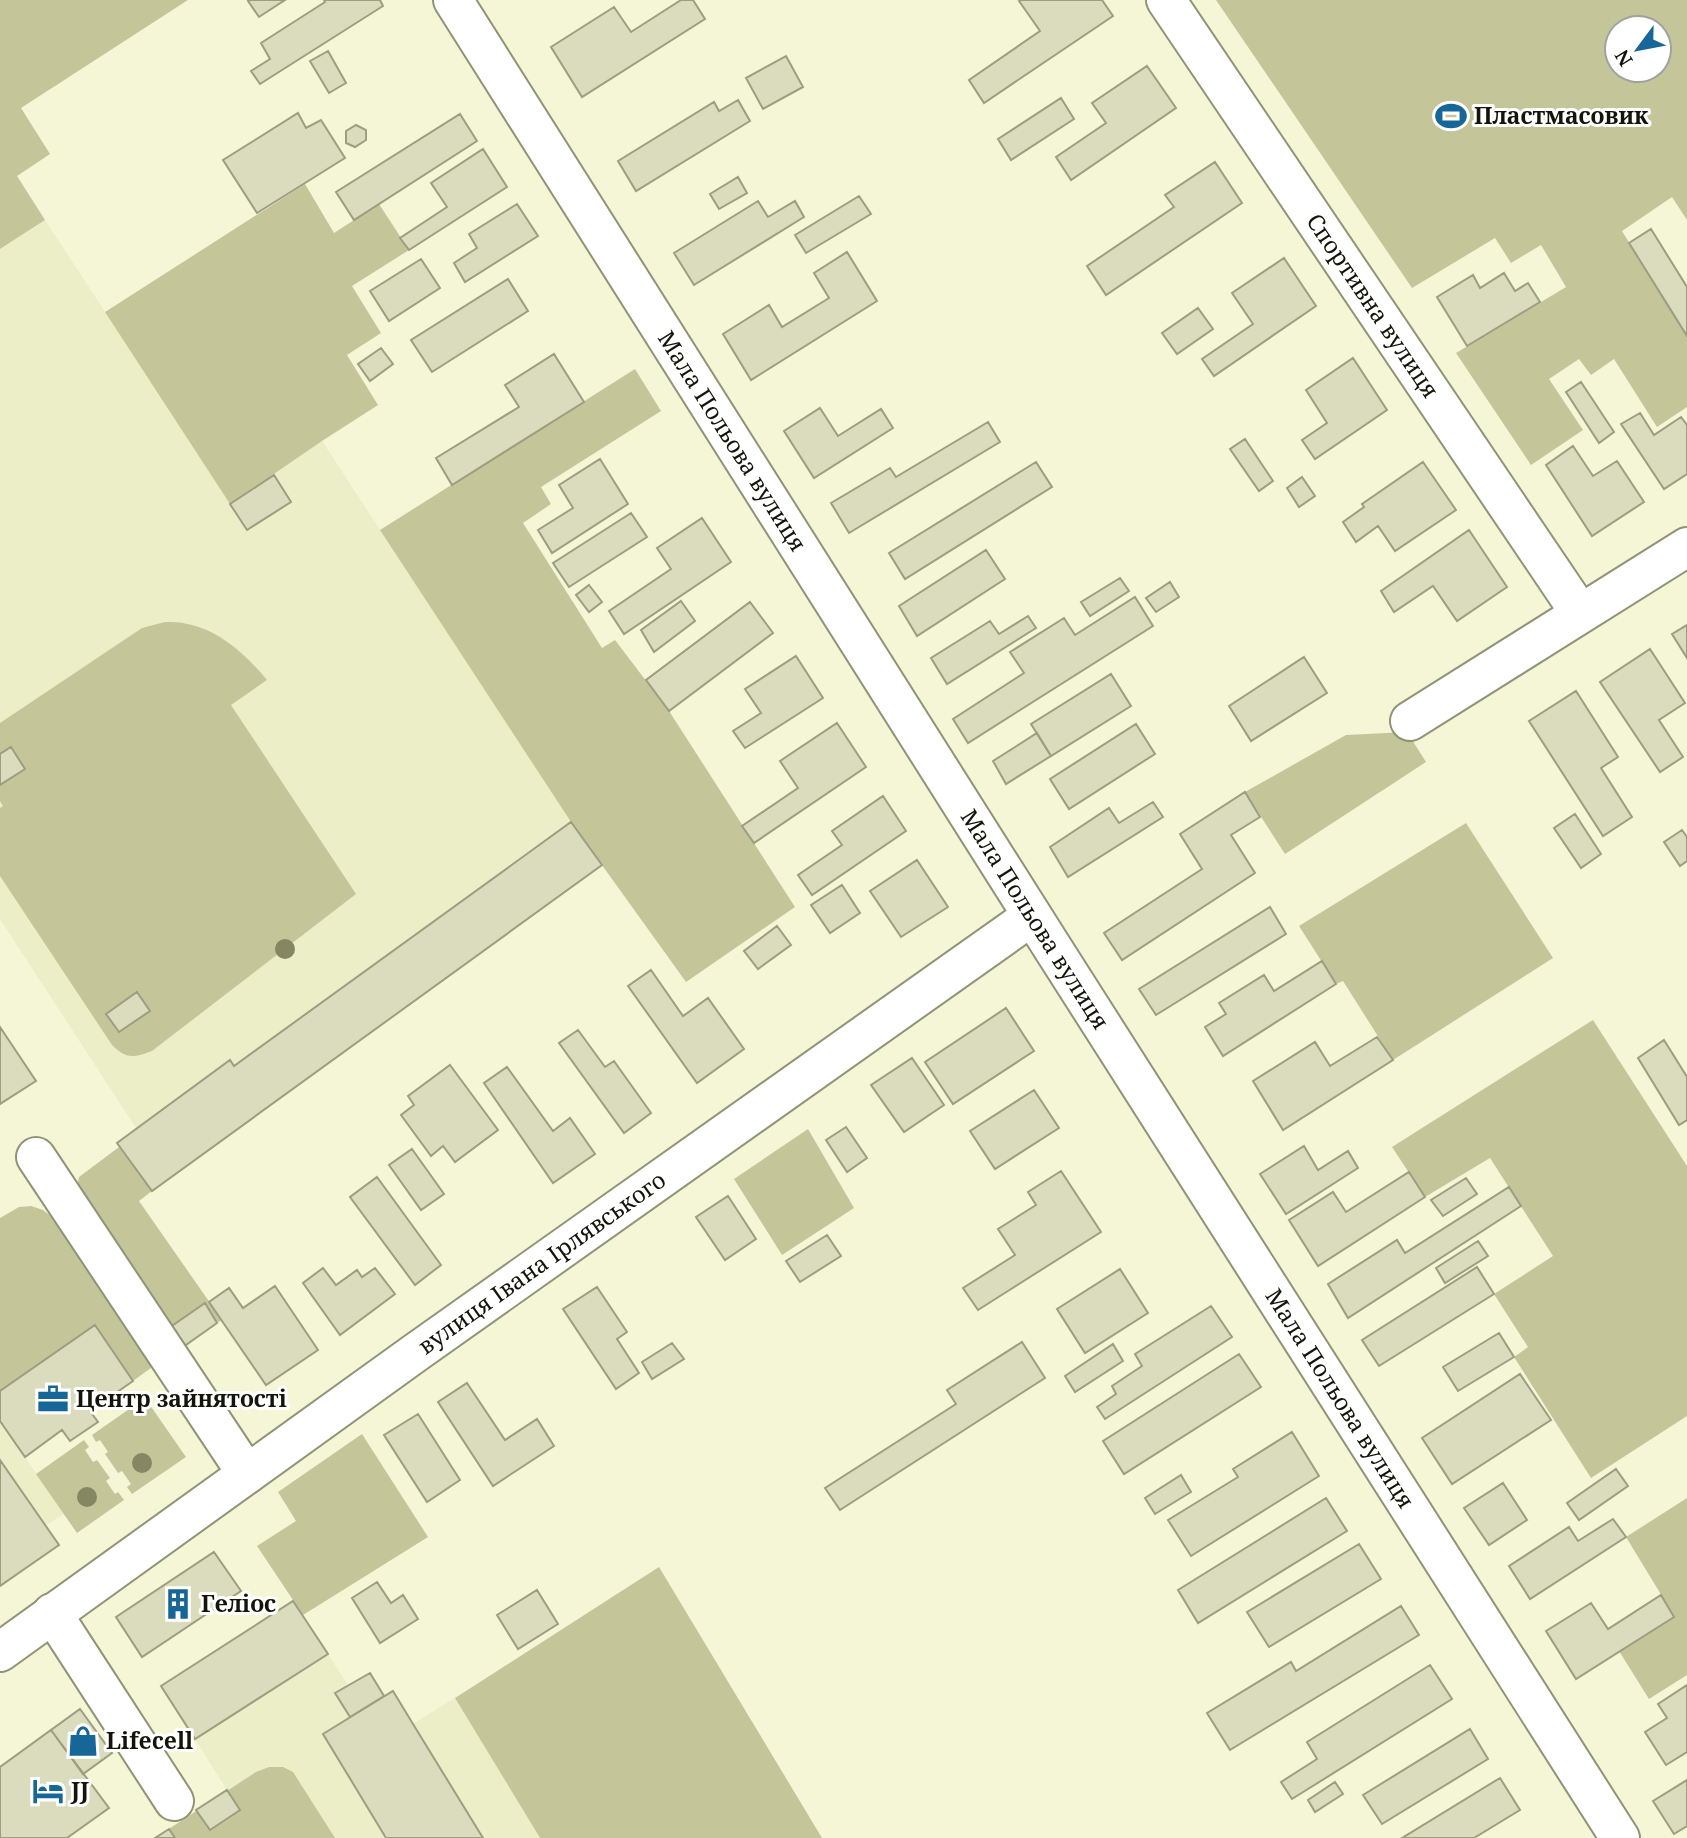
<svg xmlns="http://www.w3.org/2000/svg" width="1687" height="1838" viewBox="0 0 1687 1838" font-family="'Noto Serif',serif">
<rect width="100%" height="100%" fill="#f4f6d6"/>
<path fill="#ebeec6" d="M45,220l183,280 94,-59 249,381 31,43 -450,326 -35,-48 19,-15 -136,-209v-670z
M0,1421l64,93 -19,12 -45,60z
M328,1654l20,31 22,-12 14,23 9,-5 20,33 42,-26 85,140h-385l72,-48 -32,-51z"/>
<path fill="#c4c69a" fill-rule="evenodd" d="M0,0h188l-167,108 29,46 -33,22 28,44 -45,29z
M1216,0h471v220l-15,-23 -50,34 65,105v71l-30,20 -43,-68 -23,16 -12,-16 -30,20 34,51 -52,35 -75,-112 110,-66 -25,-42 -30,18 -16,-25 -83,50zM1617,28h42v42h-42z
M305,184l29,49 45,-29 30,46 -57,36 29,47 -34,22 31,50 -56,36 -92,63 -125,-192z
M635,369l26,42 -120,76 10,17 -28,19 79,125 13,-8 54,71 126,196 -109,75 -115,-160 -191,-292z
M165,622c8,0 15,0 22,2 33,6 60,32 80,56l-36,25 125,189 -204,157c-19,7 -26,8 -40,-6l-112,-169v-68l3,-2 -3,-5v-16l25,-16 -14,-21 -11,6v-31l142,-95z
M1407,732l19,30 -141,92 -40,-62 101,-57z
M1466,823l87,135 -160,102 -50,-79 -7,3 -37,-58z
M1593,1020l94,146v250l-96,62 -77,-121 14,-10 -34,-53 59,-38 -63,-98 -65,39 -33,-50z
M808,1129l46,79 -72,47 -48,-76z
M119,1147l33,44 -13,10 83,119 -5,3 -13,-20 -35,25 -93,-137 3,-14z
M31,1206l12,4 14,11 98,144 -22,16 -38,-56 -95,66v-173l19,-11z
M145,1398l41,59 -54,37 -5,-7 4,-3 -9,-13 -4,2 -13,-19 3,-2 -8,-12 -4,2 -4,-7z
M362,1434l66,103 -125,78 -46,-69 39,-25 -18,-29z
M84,1440l5,7 -4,3 8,12 4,-2 13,18 -4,3 9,13 3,-2 6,8 -47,33 -41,-59z
M1687,1498v177l-38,24 -30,-48 55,-35 -48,-79z
M659,1567l163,271h-282l-85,-140z
M269,1767h14l10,5 42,66h-180l101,-66z"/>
<path fill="#dadcbd" stroke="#9c9e80" stroke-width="2" d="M250,0h35l-26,17 -11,-16z
M324,0h56l3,6 -123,78 -9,-13 19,-12 -9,-16 64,-41z
M681,0h12l12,19 -123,78 -31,-50 63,-40 17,25z
M1021,0h81l11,16 -129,87 -15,-23 71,-49 -21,-30z
M328,51l18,32 -17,10 -19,-32z
M786,56l17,31 -40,22 -17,-31z
M1147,66l29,42 -105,72 -15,-23 50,-34 -14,-20z
M1061,98l13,21 -63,41 -13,-21z
M738,100l12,21 -114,70 -18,-30 96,-59 5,9z
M298,113l8,15 15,-8 24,38 -88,55 -34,-53z
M460,114l17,27 -123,79 -18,-28z
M356,125l10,5v10l-11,7 -9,-4v-12z
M483,149l24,38 -98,63 -9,-12 47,-31 -16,-24z
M1215,162l27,41 -136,92 -19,-29 87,-59 -9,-12z
M738,177l9,16 -28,16 -9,-15z
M859,196l12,18 -65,39 -11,-18z
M758,201l10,16 27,-16 9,16 -110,68 -20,-32z
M517,204l21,32 -73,46 -11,-19 23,-15 -8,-14z
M1651,229l36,58v49l-58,-93z
M847,252l30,49 -126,79 -28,-46 46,-29 13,22 47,-29 -15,-25z
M1284,258l32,48 -102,70 -12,-17 51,-35 -21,-31z
M421,259l19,29 -51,33 -19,-30z
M1504,273l11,18 13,-8 12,19 -73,44 -30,-49 36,-22 7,13z
M508,279l20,32 -96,61 -21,-32z
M1198,308l15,21 -36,25 -15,-21z
M381,348l12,16 -23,17 -12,-17z
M554,354l30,48 -132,83 -16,-27 83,-51 -14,-22z
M1353,358l34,52 -72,49 -13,-19 25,-17 -21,-33z
M1581,382l33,50 -15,11 -33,-51z
M820,408l18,28 43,-27 12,19 -79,50 -30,-47z
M1640,413l14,22 27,-18 6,8v49l-23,15 -43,-65z
M988,422l12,20 -151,91 -18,-30 59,-35 6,9z
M1245,439l28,42 -14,10 -29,-42z
M1573,446l20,30 24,-15 27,41 -52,34 -46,-71z
M600,459l28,45 -76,49 -14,-23 35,-22 -14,-23z
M1036,462l16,25 -147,92 -16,-26z
M1423,462l33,48 -61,41 -17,-25 -22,16 -13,-20 21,-15 -2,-3z
M274,475l17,27 -44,28 -17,-26z
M1302,477l13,19 -16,11 -12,-19z
M631,513l16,24 -78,50 -16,-24z
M702,518l29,44 -107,72 -15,-23 62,-42 -14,-21z
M1469,530l38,57 -50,34 -24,-35 -39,26 -13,-21z
M986,550l19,29 -88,57 -18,-30z
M1120,578l9,13 -39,25 -9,-14z
M1170,582l9,15 -23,15 -10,-14z
M589,585l13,17 -13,10 -13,-17z
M1135,597l18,29 -185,117 -15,-24 71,-46 -14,-21 54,-34 11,17z
M681,601l14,20 -41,31 -13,-22z
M750,602l23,31 -104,78 -23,-31z
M1028,616l8,12 -89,56 -16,-26 59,-37 9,13z
M1687,625v33l-15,-24z
M1650,649l35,54 -26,17 24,37 -23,15 -60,-90z
M796,656l27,42 -78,50 -12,-17 28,-18 -16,-24z
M1304,657l23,36 -76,48 -22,-35z
M1111,674l20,32 -80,50 -20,-32z
M1576,691l42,66 -17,11 31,49 -29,19 -74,-115z
M837,723l29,44 -112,76 -12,-17 56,-38 -18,-27z
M1136,724l19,30 -86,55 -19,-30z
M1037,733l14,23 -45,28 -13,-23z
M11,747l14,22 -25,16v-31z
M1245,792l15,25 -29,18 24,38 -133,87 -18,-27 98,-64 -22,-35z
M883,796l23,35 -94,64 -14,-20 44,-30 -10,-14z
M1153,802l10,15 -95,60 -18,-30 59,-39 10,15z
M1575,814l26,40 -20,14 -27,-40z
M571,822l31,43 -450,326 -35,-48 113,-83 4,6z
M1682,830l5,7v24l-7,5 -16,-24z
M917,860l31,47 -47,30 -31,-46z
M842,885l18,28 -30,20 -19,-28z
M1270,907l16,27 -130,81 -17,-26z
M777,926l14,19 -33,24 -14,-18z
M1322,961l14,23 -113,72 -18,-29 21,-13 -7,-11 45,-28 10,16z
M651,970l32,46 25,-18 36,51 -47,34 -69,-97z
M137,992l13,19 -31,21 -13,-18z
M1006,1008l28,43 -81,53 -28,-42z
M0,1027l36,54 -36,23z
M578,1030l27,37 9,-6 37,52 -27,20 -65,-90z
M1377,1037l16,23 -110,70 -30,-49 62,-39 15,24z
M1664,1040l23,37v43l-8,5 -41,-67z
M912,1058l32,47 -40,27 -33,-47z
M450,1065l48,65 -43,32 -12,-16 -12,10 -30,-41 13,-10 -6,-9z
M507,1067l46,64 17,-13 25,36 -42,29 -69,-100z
M1034,1090l25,38 -64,41 -25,-38z
M846,1127l21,31 -20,14 -21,-32z
M1304,1146l14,24 30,-19 10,17 -72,46 -26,-40z
M412,1149l32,45 -23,16 -32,-45z
M1061,1171l40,61 -123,78 -15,-22 52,-33 -17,-26 38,-24 -8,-13z
M1409,1172l16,25 -107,69 -29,-46 44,-28 13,20z
M377,1177l64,88 -26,20 -65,-88z
M1466,1178l11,16 -34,22 -12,-16z
M1509,1187l12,19 -173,112 -20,-34 69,-44 8,13z
M728,1196l28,43 -31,21 -29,-43z
M827,1235l14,21 -41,26 -14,-21z
M1478,1241l10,15 -43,27 -9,-15z
M1477,1267l17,27 -115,72 -17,-26z
M323,1268l13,17 21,-15 5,7 13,-9 20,26 -55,41 -37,-52z
M1120,1269l28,44 -63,40 -28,-44z
M275,1286l43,64 -52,35 -57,-83 20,-14 14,20z
M597,1287l30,45 -10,7 22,34 -23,16 -53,-80z
M205,1303l12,20 -34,24 -14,-19z
M1211,1306l21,31 -127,82 -8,-12 19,-13 -4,-8 30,-20 -7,-12z
M95,1325l38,56 -43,30 8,11 -28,19 -8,-11 -37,27 -25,-36v-30z
M1499,1333l15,24 -56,34 -15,-24z
M1022,1342l23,36 -205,132 -15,-22 131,-84 -9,-14z
M672,1343l12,16 -32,20 -10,-17z
M1113,1344l10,17 -48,31 -10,-16z
M1239,1354l22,33 -137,87 -21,-33z
M1520,1374l31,46 -99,64 -30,-46z
M467,1383l38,57 32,-21 17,27 -61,40 -55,-84z
M418,1414l42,66 -33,22 -43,-67z
M1292,1432l27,44 -128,80 -23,-36 70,-43 -5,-8z
M0,1460l59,85 -59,41z
M1616,1469l12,17 -49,34 -12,-17z
M1181,1475l10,17 -36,22 -10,-16z
M1503,1483l24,37 -38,25 -25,-37z
M1326,1498l21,33 -149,92 -20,-33z
M1613,1519l13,18 -96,62 -21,-33 60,-39 9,14z
M1359,1544l22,35 -112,68 -22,-35z
M214,1552l27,39 -99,66 -26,-40z
M377,1582l14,21 12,-8 15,24 -38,24 -28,-45z
M537,1590l21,34 -40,25 -21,-34z
M1661,1595l13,22 -98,62 -30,-48 45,-28 17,26z
M293,1601l35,53 -133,85 -34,-53z
M1401,1606l18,29 -189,115 -23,-37 84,-51 5,9z
M1430,1665l22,34 -160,100 -11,-17 36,-23 -10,-17z
M370,1673l14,23 -34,21 -15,-24z
M1687,1685v67l-21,13 -21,-33 22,-14 -9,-14z
M393,1691l20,33 70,114h-97l-63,-104z
M80,1709l32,44 -29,21 -32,-44z
M1470,1729l18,30 -106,65 -19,-29z
M51,1730l58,78 -42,30h-67v-71z
M1500,1778l20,32 -46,28h-72z
M1687,1780v46l-13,8 -21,-33z
M1335,1782l8,12 -28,18 -7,-12z
M227,1790l13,20 -30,20 -14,-20z
M169,1829l6,9h-20z"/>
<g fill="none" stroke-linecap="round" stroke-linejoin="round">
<defs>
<g id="minor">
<path id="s1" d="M453,0l599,947 568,891"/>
<path id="s2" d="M1166,0l414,613"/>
<path d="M1410,721l277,-174"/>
<path d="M36,1157l211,317"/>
<path d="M52,1613l122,188"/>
<path id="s3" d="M0,1652l415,-299 617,-437"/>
</g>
</defs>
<use href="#minor" stroke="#929376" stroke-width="42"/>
<use href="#minor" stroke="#fff" stroke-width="38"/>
</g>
<g fill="#858762">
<circle cx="285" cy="949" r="10"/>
<circle cx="142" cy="1463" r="10"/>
<circle cx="87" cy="1497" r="10"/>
</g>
<defs>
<symbol id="stadium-bare" viewBox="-9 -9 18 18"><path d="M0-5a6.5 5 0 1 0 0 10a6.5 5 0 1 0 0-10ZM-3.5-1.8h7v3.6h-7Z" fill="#176698" stroke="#fff" stroke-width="2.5" paint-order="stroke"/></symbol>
<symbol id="office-bare" viewBox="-9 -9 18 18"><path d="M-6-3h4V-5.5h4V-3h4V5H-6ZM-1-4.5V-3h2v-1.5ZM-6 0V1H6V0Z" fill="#176698" stroke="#fff" stroke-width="2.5" paint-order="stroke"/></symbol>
<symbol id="building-bare" viewBox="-9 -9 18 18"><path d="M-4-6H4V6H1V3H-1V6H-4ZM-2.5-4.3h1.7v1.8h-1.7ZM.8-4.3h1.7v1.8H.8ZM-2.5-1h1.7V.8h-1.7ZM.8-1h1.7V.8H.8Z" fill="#176698" stroke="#fff" stroke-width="2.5" paint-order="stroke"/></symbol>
<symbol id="shop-bare" viewBox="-9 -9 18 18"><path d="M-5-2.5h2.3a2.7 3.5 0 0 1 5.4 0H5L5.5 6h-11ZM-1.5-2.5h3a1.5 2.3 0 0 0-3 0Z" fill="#176698" stroke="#fff" stroke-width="2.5" paint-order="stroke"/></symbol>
<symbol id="hotel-bare" viewBox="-9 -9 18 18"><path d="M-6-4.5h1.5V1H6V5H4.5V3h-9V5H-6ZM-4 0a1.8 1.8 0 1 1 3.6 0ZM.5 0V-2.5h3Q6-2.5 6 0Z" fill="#176698" stroke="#fff" stroke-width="2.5" paint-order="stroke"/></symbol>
</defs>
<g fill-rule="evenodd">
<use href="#stadium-bare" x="1429" y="94" width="44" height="44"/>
<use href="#office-bare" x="31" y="1377" width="44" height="44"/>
<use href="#building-bare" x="156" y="1582" width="44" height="44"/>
<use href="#shop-bare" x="61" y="1719" width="44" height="44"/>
<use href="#hotel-bare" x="26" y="1769" width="44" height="44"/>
</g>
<g text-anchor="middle" stroke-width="6" stroke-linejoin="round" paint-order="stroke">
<g font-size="23" font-weight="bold" fill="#14150a" stroke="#fff" text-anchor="start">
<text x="1474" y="124">Пластмасовик</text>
<text x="76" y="1407">Центр зайнятості</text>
<text x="201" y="1612">Геліос</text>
<text x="106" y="1749">Lifecell</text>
<text x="71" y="1799">JJ</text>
</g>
<g font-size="23" fill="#14150a" stroke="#fff">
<text dy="8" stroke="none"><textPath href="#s2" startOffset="369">Спортивна вулиця</textPath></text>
<text dy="8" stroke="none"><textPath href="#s1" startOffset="522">Мала Польова вулиця</textPath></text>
<text dy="8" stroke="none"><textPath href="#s1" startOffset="1088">Мала Польова вулиця</textPath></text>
<text dy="8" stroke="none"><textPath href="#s3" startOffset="667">вулиця Івана Ірлявського</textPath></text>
<text dy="8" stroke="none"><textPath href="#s1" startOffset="1656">Мала Польова вулиця</textPath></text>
</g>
</g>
<g transform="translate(1638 49) rotate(238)"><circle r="33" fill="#ffffff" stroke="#a1a19d" stroke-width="2"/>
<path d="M0-5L12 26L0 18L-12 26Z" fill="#176698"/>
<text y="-10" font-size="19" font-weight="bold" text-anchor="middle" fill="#14150a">N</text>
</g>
</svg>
